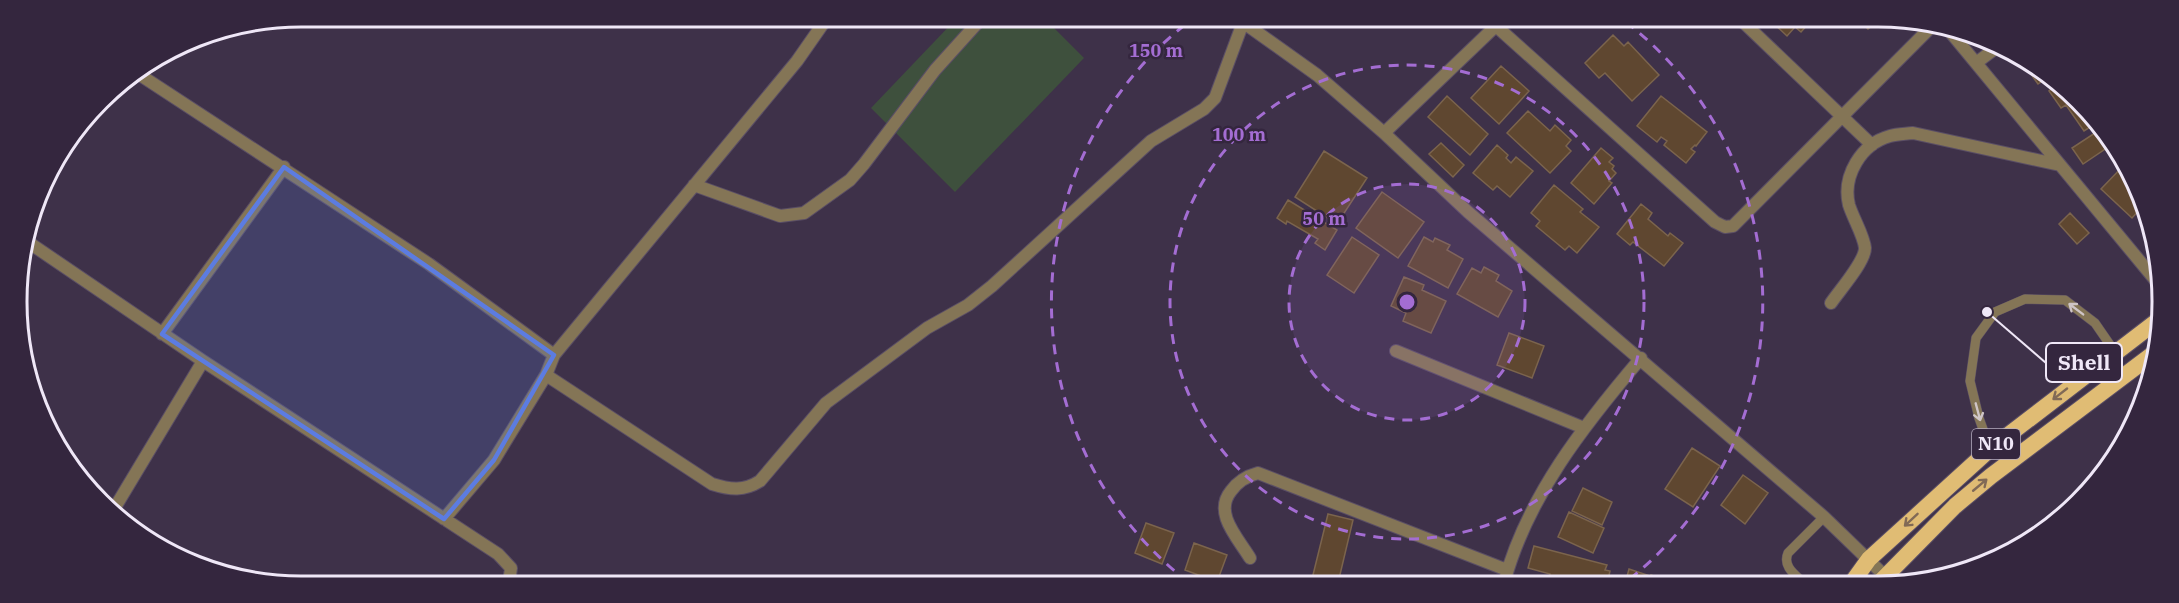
<svg xmlns="http://www.w3.org/2000/svg" width="2179" height="603" viewBox="0 0 2179 603" font-family="'IBM Plex Serif',serif">
<rect width="100%" height="100%" fill="#3e3149"/>
<path fill="#3e503d" d="M956,19h89l39,39 -129,134 -84,-84z"/>
<path fill="#5f4730" stroke="#7b644d" stroke-width="1.5" d="M1771,21l39,1 -9,10 -6,-5 -8,9z
M1861,22h11l2,2 -6,5z
M1613,35l11,11 4,-4 31,33 -27,26 -27,-28 -6,5 -14,-15z
M2027,61l9,3 12,13 -10,7 -15,-21z
M1501,66l28,25 -30,33 -28,-26z
M2054,82l41,42 -11,7 -18,-26 -5,3 -12,-17 6,-5z
M1447,96l41,38 -18,21 -42,-38z
M1661,96l46,36 -11,14 -1,-1 -4,4 4,3 -9,11 -22,-18 3,-4 -6,-4 -4,5 -20,-16z
M1528,111l22,20 5,-6 16,15 -5,6 5,5 -21,22 -43,-40z
M2101,129l13,14 -31,21 -11,-16z
M1441,143l23,22 -11,12 -24,-23z
M1497,145l11,10 -2,3 5,5 5,-6 17,14 -23,26 -13,-11 -4,4 -20,-17z
M1601,148l12,10 -4,4 5,4 -2,3 4,4 -7,8 3,2 -18,21 -23,-21z
M1324,151l43,27 -30,46 -42,-27z
M2124,165l17,43 -9,10 -31,-29z
M1554,185l29,24 -3,3 19,15 -22,26 -8,-7 -4,4 -29,-24 4,-5 -9,-8z
M1382,192l42,30 -26,36 -42,-30z
M1288,200l49,30 -12,20 -10,-7 3,-4 -31,-18 -1,3 -9,-6z
M1641,204l11,9 -4,6 20,17 2,-3 13,10 -19,23 -31,-24 -3,3 -13,-11z
M2070,213l19,20 -12,11 -18,-20z
M1352,237l27,18 -25,38 -27,-18z
M1424,237l9,5 2,-4 15,7 -3,5 16,9 -15,29 -40,-22z
M1484,267l15,8 -3,6 16,10 -14,26 -41,-23 15,-26 9,5z
M1404,277l20,8 -2,5 24,11 -15,32 -28,-12 3,-8 -15,-7z
M1509,333l35,13 -12,32 -35,-13z
M1692,448l28,18 -27,41 -28,-18z
M1743,475l25,18 -23,31 -24,-19z
M1583,488l29,14 -10,23 -30,-14z
M1569,512l35,16 -11,25 -35,-16z
M1328,514l25,6 -15,63h-27z
M1146,523l28,10 -12,31 -27,-11z
M1194,543l33,12 -10,27 -32,-12z
M1534,546l73,19 -2,5 5,1 -3,13 -59,-1 2,-9 -22,-6z
M1629,569l21,7 -2,8h-23z
M1651,575l26,9h-29z"/>
<g fill="none" stroke-linecap="round" stroke-linejoin="round">
<defs>
<path id="service" d="M1990,449l-11,-31 -9,-37 6,-43 19,-26 30,-13 40,1 30,23 20,29
M1805,584c-9,-9 -23,-17 -17,-31l36,-36"/>
<path id="minor" d="M1240,20l77,55 67,58 84,79 356,305 61,59
M1742,21l130,124
M1496,26l219,196 10,5 8,-1 202,-203
M1947,28l210,254
M1976,63l20,-15
M137,73l292,191 125,91
M1384,133l118,-113
M694,185l86,31 24,-3 46,-33 14,-16 71,-94 46,-51
M28,242l175,119 295,193 13,14 -2,14
M1831,303c8,-12 34,-41 34,-55 -1,-12 -12,-30 -16,-43 -7,-29 12,-61 41,-69 7,-2 15,-2 23,-3l147,32
M162,334l122,-167
M1396,351l188,77
M546,375l166,109c19,6 32,7 48,-3l66,-78 101,-75 41,-23 24,-19 159,-145 53,-32 11,-11 29,-78
M114,509l89,-148
M444,519l50,-59 52,-85 8,-20 243,-294 30,-43
M1250,558c-12,-20 -37,-45 -19,-67 7,-10 16,-15 27,-18l249,97
M1504,583c23,-86 80,-158 137,-225"/>
<path id="trunk" d="M1851,584l18,-25 121,-110 167,-128
M1878,584l77,-78 36,-30 166,-125"/>
</defs>
<use href="#service" stroke="#5a4e65" stroke-width="10"/>
<use href="#minor" stroke="#5a4e65" stroke-width="14"/>
<use href="#trunk" stroke="#5a4e65" stroke-width="18"/>
<use href="#service" stroke="#847556" stroke-width="9"/>
<use href="#minor" stroke="#847556" stroke-width="12"/>
<use href="#trunk" stroke="#e0bc74" stroke-width="16"/>
</g>
<defs><path id="oneway-shaft" d="M-6 0H5M1.5-3L5.5 0L1.5 3" fill="none" stroke-width="1.6" stroke-linecap="round" stroke-linejoin="round" transform="scale(1.5)"/></defs>
<g stroke="#cfc5c7">
<use href="#oneway-shaft" transform="translate(2076 309) rotate(-143)"/>
<use href="#oneway-shaft" transform="translate(1978 412) rotate(75)"/>
</g>
<g stroke="#816a56">
<use href="#oneway-shaft" transform="translate(2060 394) rotate(142)"/>
<use href="#oneway-shaft" transform="translate(1980 485) rotate(-40)"/>
<use href="#oneway-shaft" transform="translate(1911 520) rotate(137)"/>
</g>
<path fill="#5c7ce1" fill-opacity="0.2" stroke="#5c7ce1" stroke-width="4.5" stroke-linejoin="round" d="M284,167l270,188 -60,105 -50,59 -282,-185z"/>
<circle cx="1407" cy="302" r="118" fill="#a46dd3" fill-opacity=".12"/>
<g fill="none" stroke="#a46dd3" stroke-width="3" stroke-dasharray="10 8">
<circle cx="1407" cy="302" r="118"/>
<circle cx="1407" cy="302" r="237"/>
<path d="M1188 582A355 355 0 0 1 1191 20M1626 22A355 355 0 0 1 1626 582"/>
</g>
<g text-anchor="middle" stroke-width="5" stroke-linejoin="round" paint-order="stroke">
<rect fill="#34263e" stroke="#b7adc0" stroke-width="1.5" x="1972" y="429" width="48" height="30" rx="4.5"/>
<g font-size="18" font-weight="bold" fill="#efe7f7">
<text x="1996" y="450">N10</text>
</g>
</g>
<path d="M0 0H2179V603H0ZM301 27H1878A274 274 0 0 1 2152 301V302A274 274 0 0 1 1878 576H301A274 274 0 0 1 27 302V301A274 274 0 0 1 301 27Z" fill="#34263e" fill-rule="evenodd"/>
<path fill="none" stroke="#efe7f7" stroke-width="3" d="M301 27H1878A274 274 0 0 1 2152 301V302A274 274 0 0 1 1878 576H301A274 274 0 0 1 27 302V301A274 274 0 0 1 301 27Z"/>
<circle cx="1407" cy="302" r="9" fill="#a46dd3" stroke="#34263e" stroke-width="3"/>
<g font-size="18" text-anchor="middle" font-weight="bold" fill="#a46dd3" stroke="#34263e" stroke-width="5" stroke-linejoin="round" paint-order="stroke">
<text x="1156" y="57">150 m</text>
<text x="1239" y="141">100 m</text>
<text x="1324" y="225">50 m</text>
</g>
<path fill="none" stroke="#efe7f7" stroke-width="2" d="M1987 312L2046 363"/>
<circle fill="#efe7f7" stroke="#34263e" stroke-width="2" cx="1987" cy="312" r="6"/>
<rect fill="#34263e" stroke="#efe7f7" stroke-width="2" x="2046" y="343" width="76" height="39" rx="6"/>
<g font-size="21" text-anchor="middle" font-weight="bold" fill="#efe7f7">
<text x="2084" y="370">Shell</text>
</g>
</svg>
